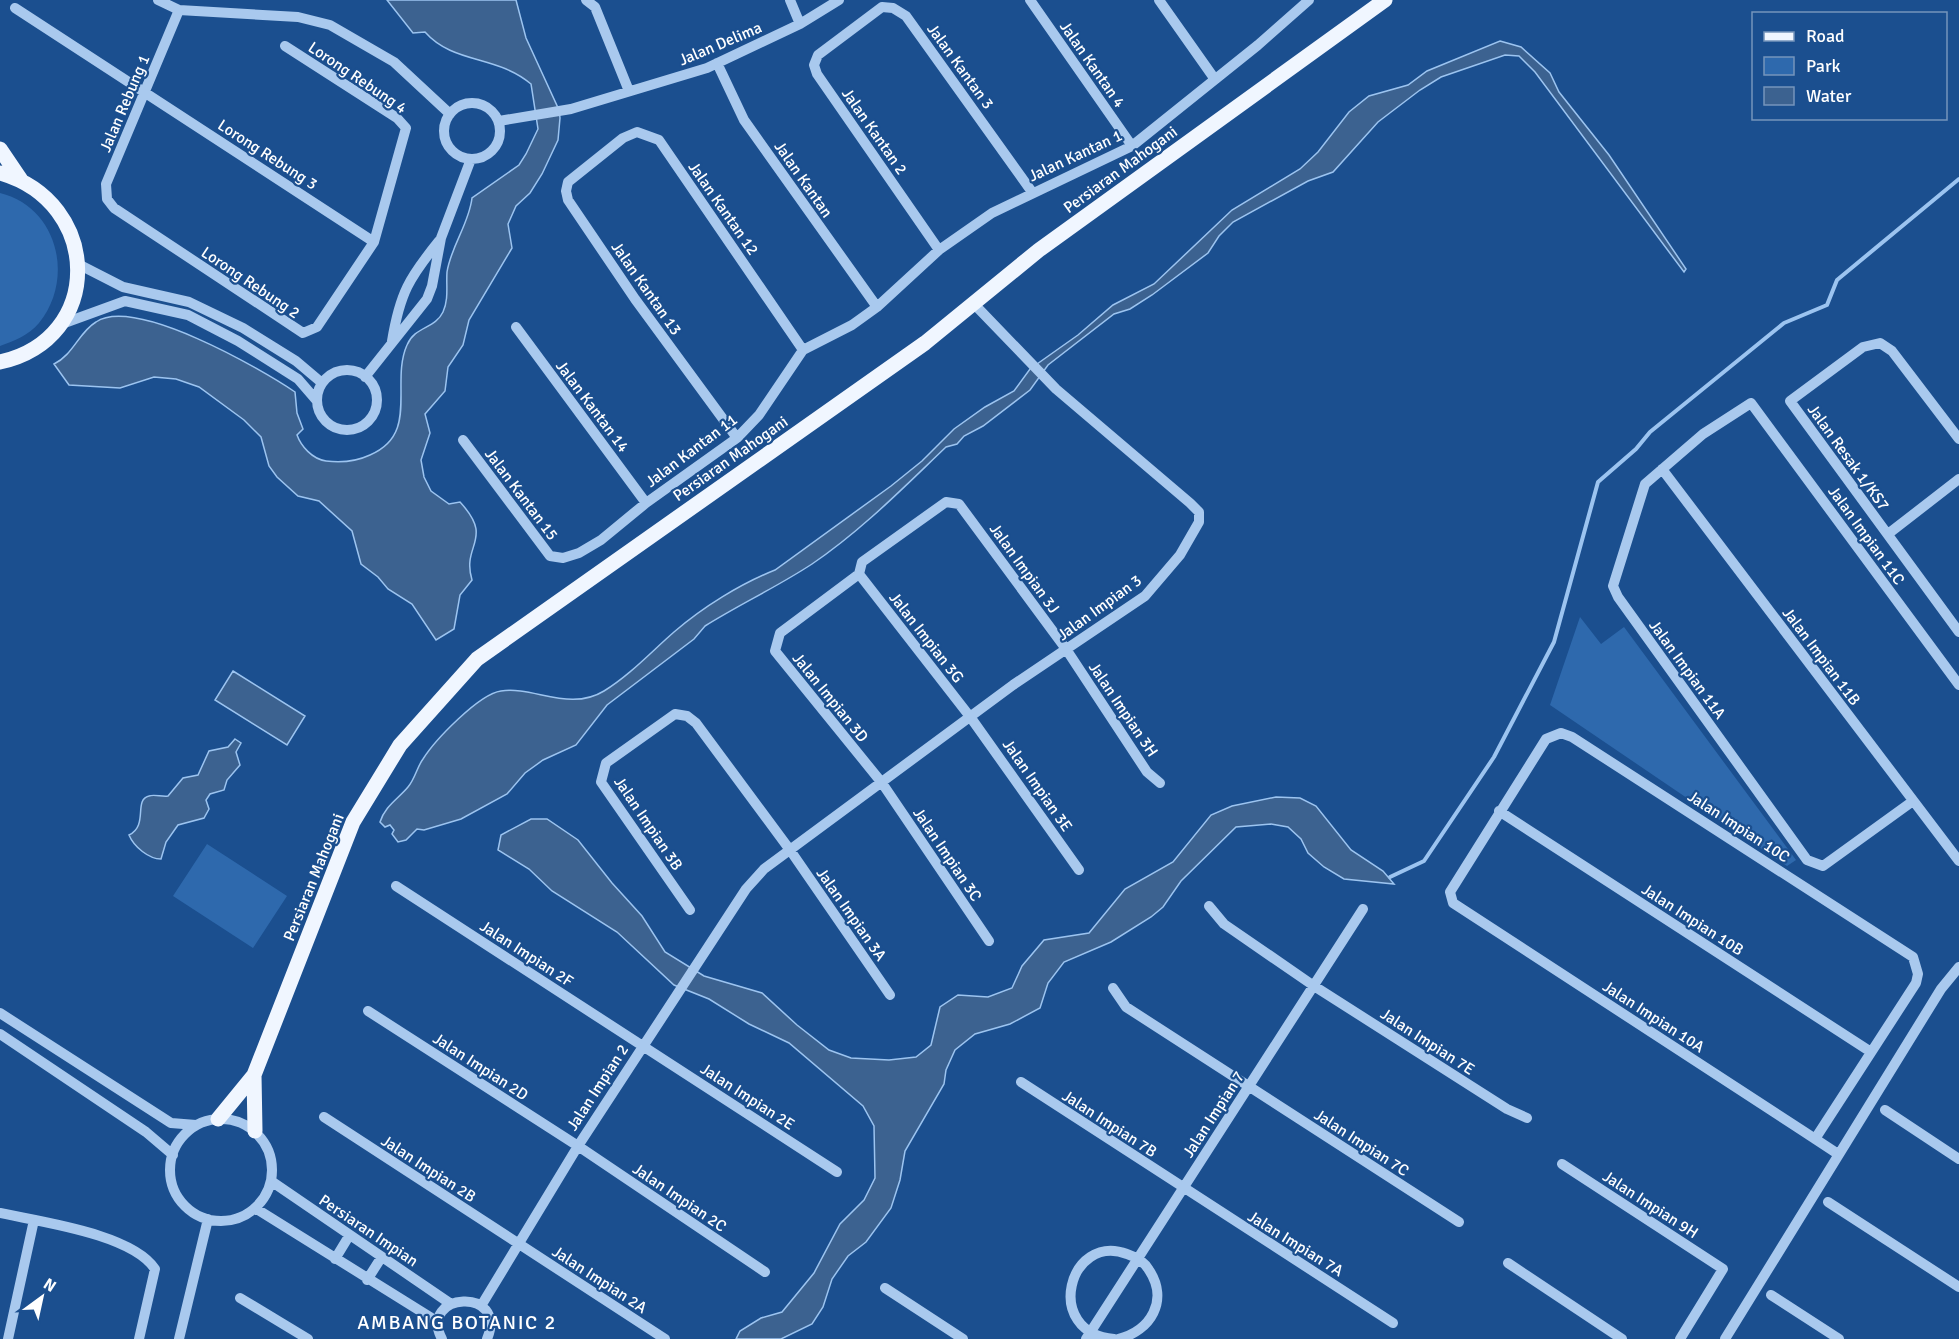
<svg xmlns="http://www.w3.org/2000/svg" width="1959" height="1339" viewBox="0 0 1959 1339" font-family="Signika,sans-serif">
<rect width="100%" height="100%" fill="#1b4f8f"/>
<path fill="#2e69ad" d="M0,193c58,14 75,86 39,130 -10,12 -25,18 -39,23z
M1580,617l21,27 23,-17 172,233 -9,6 -237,-161z
M207,844l80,52 -34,52 -80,-52z"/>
<path fill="#3c6290" stroke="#9cc4f0" stroke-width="1.5" d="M387,0h129l10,38 33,72 1,8 -2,22 -16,34 -12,19 -14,13 -8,18 4,24 -43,72 -6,25 -15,22 -3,24 -20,23 5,19 -9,27 3,17 7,14 18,13 11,-2c35,38 1,42 12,78l-12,15 -6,34 -18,11 -24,-36 -24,-15 -10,-12 -17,-13 -9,-33 -33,-30 -21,-5 -21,-19 -8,-11 -8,-29 -17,-17 -45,-33 -23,-8 -22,-2 -34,11 -51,-3 -15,-21c19,-9 25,-32 42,-42 39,-26 165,47 199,70l2,21 6,16 -6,6c4,11 15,24 29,26 16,2 29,1 44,-6 50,-21 20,-72 37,-110 8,-19 28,-16 36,-33 6,-13 3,-27 4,-40 4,-26 22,-48 25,-74l47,-33 7,-11 12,-25 -7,-45c-34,-29 -78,-20 -106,-52l-12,1z
M1500,41l21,6 29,26 9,19 50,63 77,114 -2,3 -149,-200 -16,-16 -14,-1 -64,22 -21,13 -42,32 -45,50 -25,9 -75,41 -14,14 -11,17 -56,42 -22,14 -16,5 -66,51 -18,25 -47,36 -19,10 -7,8 -11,3c-42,40 -85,84 -134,117 -35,23 -72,40 -107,62l-11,13 -87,66 -31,40 -33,15 -18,13 -18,21 -46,25 -37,11 -7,-1 -11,11 -8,2 -6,-8 2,-4 -4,-5 -5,2 -5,-5c5,-16 18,-23 28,-35 7,-8 9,-20 15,-28 12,-19 56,-65 78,-68 32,-5 69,21 103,0 26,-16 47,-39 70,-59 29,-25 66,-48 101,-62l116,-84 31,-25 32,-32 31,-22 29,-16 16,-22 48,-34 35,-30 41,-21 78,-74 68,-41 18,-17 31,-40 20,-16 39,-11 19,-14z
M233,671l72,45 -18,29 -72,-45z
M235,739l6,4 -5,9 4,13 -13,15 -3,10 -14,4 -4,6 3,9 -5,9 -26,7 -12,17 -5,17c-12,0 -27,-12 -32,-24 20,-10 4,-35 20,-39 5,-2 13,1 19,0l15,-18 15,-3 11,-24 19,-4z
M1276,797l24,1 16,8 35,44 32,21 11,13 -50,-5 -20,-12 -16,-14 -7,-14 -13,-12 -17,-3 -35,3 -55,54 -18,26 -12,10 -40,25 -47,20 -16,21 -8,25 -30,16 -35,10 -20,16 -9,20 -2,14 -39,67 -5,29 -9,28 -25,34 -18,14 -16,23 -9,28 -11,17 -31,15h-45l4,-8 21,-13 21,-6 32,-39 26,-49 24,-24 11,-22 -1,-52 -11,-20 -74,-63 -40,-19 -40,-25 -35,-14 -57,-53 -65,-41 -23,-22 -31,-19 3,-15 30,-16h16l31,21 34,43 30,33 23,36 39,24 58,17 35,32 32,25 22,8 38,2 27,-3 15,-12 9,-38 18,-12 30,2 24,-9 10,-22 22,-26 45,-7 36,-44 48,-27 38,-47 21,-9z"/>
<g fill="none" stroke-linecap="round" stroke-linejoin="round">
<path stroke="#9cc4f0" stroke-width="4" d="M1390,877l34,-16 70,-104 60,-115 44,-160 38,-33 14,-17 134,-109 43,-18 10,-25 122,-101"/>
<path stroke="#a9c9ee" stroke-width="10" d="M158,0l21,10 119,7 32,8 64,37 56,52
M586,0l9,7 34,84
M790,0l10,24
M1030,0l102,146
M1159,0l55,78
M15,8l359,234
M179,10l-73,174 1,15 7,9 189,125 14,-6 57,-85 32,-114 -9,-10 -112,-72
M717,63l27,57 133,187
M444 131a28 28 0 1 1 56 0a28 28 0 1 1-56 0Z
M499,121l72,-12 136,-41 93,-44 39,-24
M939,250l-122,-176 -3,-9 4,-10 64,-48 11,1 13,8 126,176
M78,264l45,23 66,15 54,26 53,33 26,22
M59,325l66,-24 63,14 50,26 60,38 19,22
M516,327l130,176
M392,341c8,-48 17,-63 47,-100
M317 400a30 30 0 1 1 60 0a30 30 0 1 1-60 0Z
M365,377l62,-78 5,-13 9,-48 30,-79
M737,438l-102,-139 -67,-99 -2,-9 2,-9 55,-44 14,-6 22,8 144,210
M1959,439l-67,-88 -12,-8 -17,4 -73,54 169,231
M463,440l87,116 13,2 16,-5 22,-13 45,-37 91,-65 22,-23 44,-65 49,-25 25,-18 62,-57 53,-37 140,-67 126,-101 51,-45
M1662,469l297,392
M1888,534l71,-55
M859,574l112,144 108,152
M1913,801l-90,65 -16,-6 -189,-263 -5,-11 32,-102 58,-50 48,-31 208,282
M1499,811l372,241
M396,886l441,286
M1209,906l15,18 90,62 193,123 20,9
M690,910l-89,-128 5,-19 69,-49 12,2 9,7 94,127 100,145
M989,941l-107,-158 -107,-132 5,-18 79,-59 3,-12 84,-60 13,2 107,145 81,123 13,11
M1113,988l13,19 333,215
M368,1011l210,135 187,126
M0,1013l171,110 25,2
M0,1034l146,98 27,23
M1021,1082l372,241
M1885,1110l74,49
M324,1117l341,222
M170 1170a51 51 0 1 1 102 0a51 51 0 1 1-102 0Z
M1815,1139l101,-156 2,-9 -5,-17 -341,-220 -11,-4 -15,6 -96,153 3,11 350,228 35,23
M1562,1164l161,105 -43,70
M271,1181l180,123
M1828,1202l131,85
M255,1208l183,114
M0,1213c41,9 132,21 155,56l-16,70
M335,1259l14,-23
M1508,1263l114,76
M367,1280l14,-22
M885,1288l78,51
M1771,1295l68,44
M240,1298l68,41
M481,1306l97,-160 168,-257 18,-20 249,-184 132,-89 35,-41 19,-33v-10l-9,-9 -134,-114 -81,-84
M8,1339l26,-119
M179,1339l29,-120
M442,1339c-25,-47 67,-53 45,0
M1086,1339l277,-430
M1114,1339c-72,-7 -45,-107 13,-85 9,3 17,7 22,16 20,30 2,61 -31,69
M1725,1339l216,-350 18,-22"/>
<path stroke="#f0f6ff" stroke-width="15" d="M0,149l21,31
M0,173c102,29 105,166 0,189
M254,1075l1,56
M218,1119l36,-44 99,-253 47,-77 77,-86 448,-316 114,-93 346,-250"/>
</g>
<g text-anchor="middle" stroke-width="4.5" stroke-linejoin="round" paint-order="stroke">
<g font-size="16" fill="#fff" stroke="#1b4f8f">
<text transform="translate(720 43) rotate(-23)" y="6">Jalan Delima</text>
<text transform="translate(1093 64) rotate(55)" y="6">Jalan Kantan 4</text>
<text transform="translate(961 66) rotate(54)" y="6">Jalan Kantan 3</text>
<text transform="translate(358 77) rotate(34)" y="6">Lorong Rebung 4</text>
<text transform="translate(124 103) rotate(-67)" y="6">Jalan Rebung 1</text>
<text transform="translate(875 131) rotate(55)" y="6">Jalan Kantan 2</text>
<text transform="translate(268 154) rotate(33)" y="6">Lorong Rebung 3</text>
<text transform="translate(1075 155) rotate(-25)" y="6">Jalan Kantan 1</text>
<text transform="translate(1120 169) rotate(-36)" y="6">Persiaran Mahogani</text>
<text transform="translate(804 179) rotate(55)" y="6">Jalan Kantan</text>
<text transform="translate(724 208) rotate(55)" y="6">Jalan Kantan 12</text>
<text transform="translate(251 282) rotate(34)" y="6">Lorong Rebung 2</text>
<text transform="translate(647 288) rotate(55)" y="6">Jalan Kantan 13</text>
<text transform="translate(593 406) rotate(53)" y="6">Jalan Kantan 14</text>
<text transform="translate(691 450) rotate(-37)" y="6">Jalan Kantan 11</text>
<text transform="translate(1849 457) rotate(54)" y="6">Jalan Resak 1/KS7</text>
<text transform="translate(730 458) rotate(-35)" y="6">Persiaran Mahogani</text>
<text transform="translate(522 494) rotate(53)" y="6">Jalan Kantan 15</text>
<text transform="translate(1867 535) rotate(54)" y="6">Jalan Impian 11C</text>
<text transform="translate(1025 568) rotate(54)" y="6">Jalan Impian 3J</text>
<text transform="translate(1099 607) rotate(-36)" y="6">Jalan Impian 3</text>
<text transform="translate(927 637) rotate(52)" y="6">Jalan Impian 3G</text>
<text transform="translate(1822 656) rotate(53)" y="6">Jalan Impian 11B</text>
<text transform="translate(1688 669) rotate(54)" y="6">Jalan Impian 11A</text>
<text transform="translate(831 697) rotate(51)" y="6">Jalan Impian 3D</text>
<text transform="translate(1124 709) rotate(56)" y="6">Jalan Impian 3H</text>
<text transform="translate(1038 785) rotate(55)" y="6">Jalan Impian 3E</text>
<text transform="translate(649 823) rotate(56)" y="6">Jalan Impian 3B</text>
<text transform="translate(1739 826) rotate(33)" y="6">Jalan Impian 10C</text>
<text transform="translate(948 854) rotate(56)" y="6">Jalan Impian 3C</text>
<text transform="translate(313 877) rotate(-68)" y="6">Persiaran Mahogani</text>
<text transform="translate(852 914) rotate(55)" y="6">Jalan Impian 3A</text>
<text transform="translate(1693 919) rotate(33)" y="6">Jalan Impian 10B</text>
<text transform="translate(527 953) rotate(33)" y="6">Jalan Impian 2F</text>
<text transform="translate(1654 1016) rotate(33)" y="6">Jalan Impian 10A</text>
<text transform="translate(1428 1041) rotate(33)" y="6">Jalan Impian 7E</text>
<text transform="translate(481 1066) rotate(33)" y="6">Jalan Impian 2D</text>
<text transform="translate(597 1087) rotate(-57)" y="6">Jalan Impian 2</text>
<text transform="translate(748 1096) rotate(33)" y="6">Jalan Impian 2E</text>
<text transform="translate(1213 1114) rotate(-57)" y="6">Jalan Impian 7</text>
<text transform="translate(1110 1123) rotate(33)" y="6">Jalan Impian 7B</text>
<text transform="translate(1362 1142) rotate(33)" y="6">Jalan Impian 7C</text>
<text transform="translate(429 1168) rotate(33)" y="6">Jalan Impian 2B</text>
<text transform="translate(680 1197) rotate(34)" y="6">Jalan Impian 2C</text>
<text transform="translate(1651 1204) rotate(33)" y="6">Jalan Impian 9H</text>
<text transform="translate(369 1230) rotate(34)" y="6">Persiaran Impian</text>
<text transform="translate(1296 1243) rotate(32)" y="6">Jalan Impian 7A</text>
<text transform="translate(600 1279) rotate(33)" y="6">Jalan Impian 2A</text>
</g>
<g font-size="20" letter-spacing="1.5" fill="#fff" stroke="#1b4f8f">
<text x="457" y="1329">AMBANG BOTANIC 2</text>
</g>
</g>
<rect x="1752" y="12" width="195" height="108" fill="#1b4f8f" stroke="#7695bc" stroke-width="1.5"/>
<rect x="1764" y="32" width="30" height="9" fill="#f0f6ff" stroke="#7695bc" stroke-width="1.5"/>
<text x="1806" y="42" font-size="18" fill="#ffffff">Road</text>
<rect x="1764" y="57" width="30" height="18" fill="#2e69ad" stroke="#7695bc" stroke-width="1.5"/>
<text x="1806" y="72" font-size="18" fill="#ffffff">Park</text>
<rect x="1764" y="87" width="30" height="18" fill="#3c6290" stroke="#7695bc" stroke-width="1.5"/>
<text x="1806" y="102" font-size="18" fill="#ffffff">Water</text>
<g transform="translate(42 1297) rotate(33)" stroke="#1b4f8f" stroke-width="4.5" paint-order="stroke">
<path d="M0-4.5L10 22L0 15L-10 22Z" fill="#ffffff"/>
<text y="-9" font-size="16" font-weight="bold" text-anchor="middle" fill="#ffffff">N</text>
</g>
</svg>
